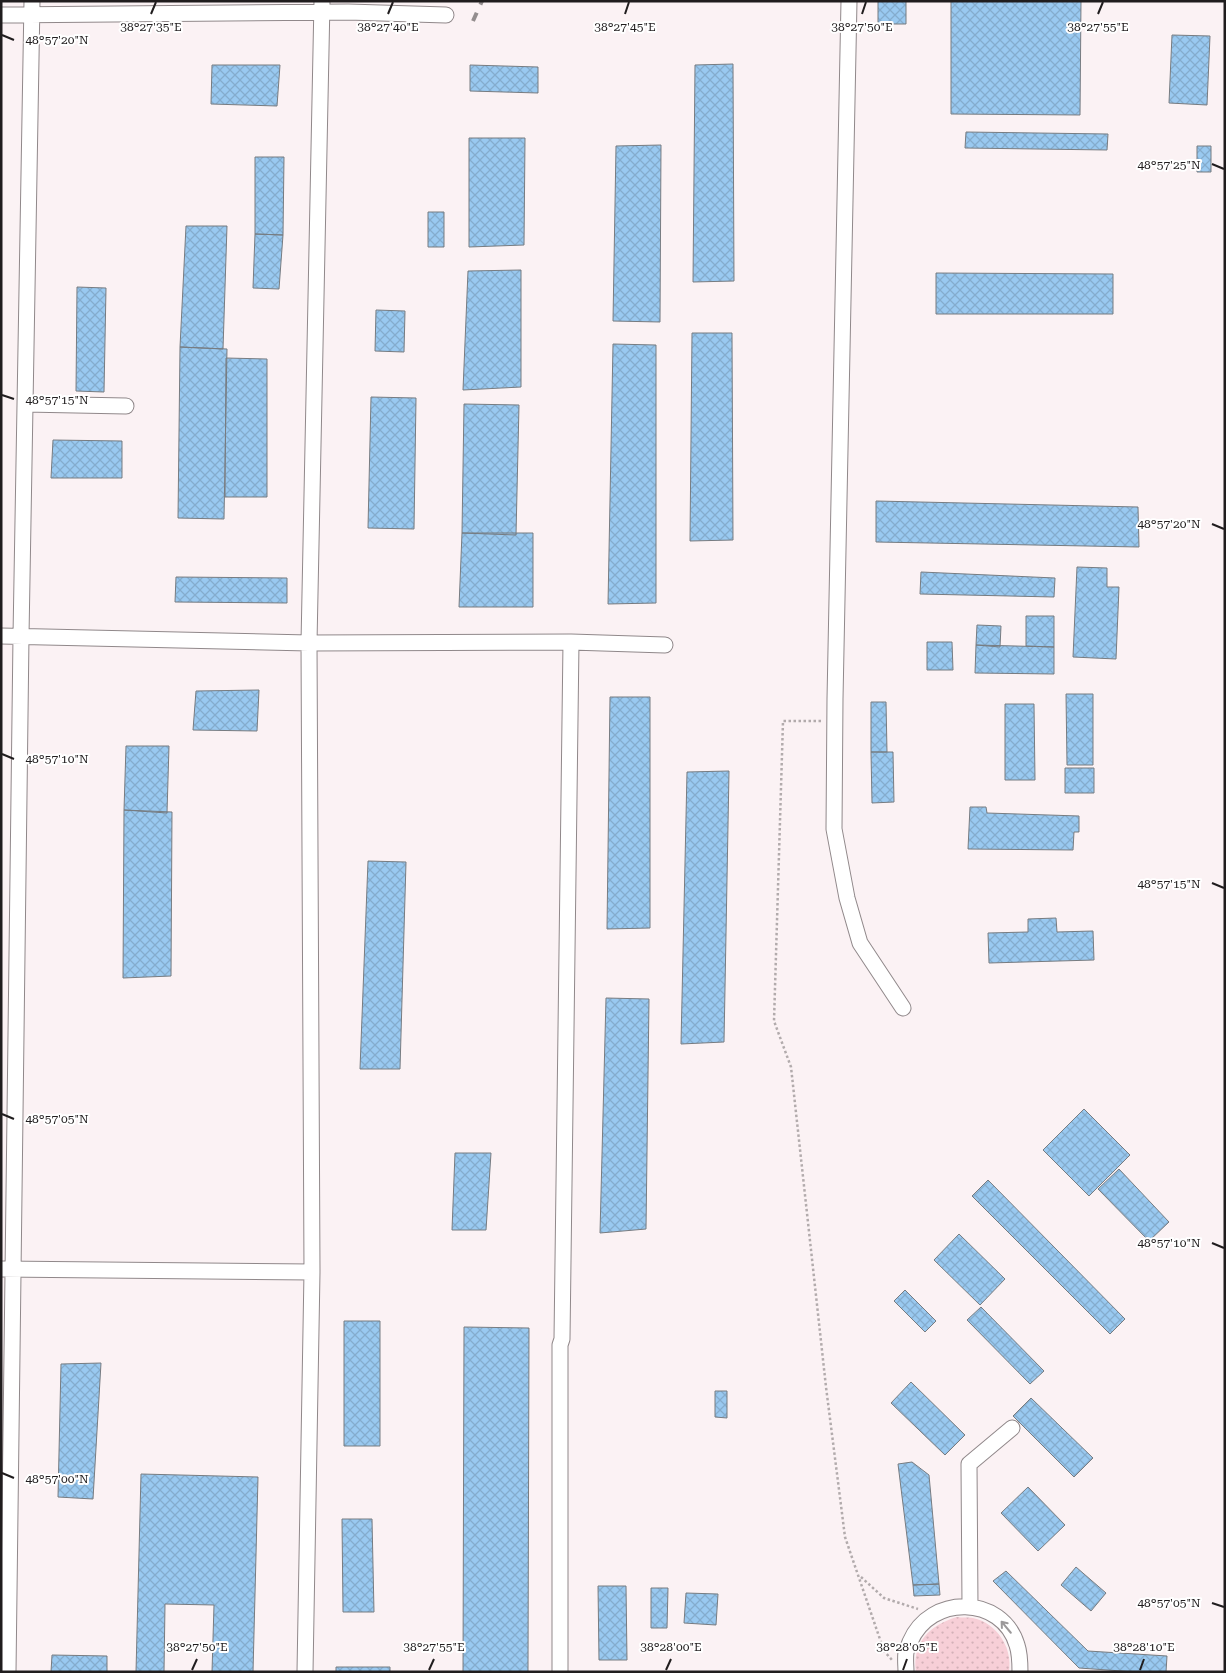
<svg xmlns="http://www.w3.org/2000/svg" width="1226" height="1673" viewBox="0 0 1226 1673" font-family="'Roboto Serif',serif">
<defs>
<pattern id="grass-dots" width="8" height="8" patternUnits="userSpaceOnUse" patternTransform="scale(1.25)"><rect width="8" height="8" fill="#f7cfd7"/><path d="M2 2h.1M6 6h.1" fill="none" stroke="#d3b1b8" stroke-width="1.8" stroke-linecap="round"/></pattern>
<pattern id="building-cross-hatch" width="8" height="8" patternUnits="userSpaceOnUse" patternTransform="scale(1.25)"><rect width="8" height="8" fill="#99c9f0"/><path d="M0 0l8 8M0 8l8-8" fill="none" stroke="#84accd"/></pattern>
</defs>
<rect width="100%" height="100%" fill="#fbf2f4"/>
<path fill="url(#grass-dots)" d="M957,1617c5,1 11,0 16,1 24,5 40,30 36,54h-93c-4,-30 14,-47 41,-55z"/>
<path fill="url(#building-cross-hatch)" stroke="#777c81" d="M878,1h28v23h-28z
M951,1h130l-1,114 -129,-1z
M1172,35l38,1 -3,69 -38,-2z
M733,64l1,217 -41,1 2,-217z
M212,65h68l-3,41 -66,-2z
M470,65l68,2v26l-68,-2z
M966,132l142,2 -1,16 -142,-2z
M469,138h56l-1,107 -55,2z
M661,145l-1,177 -47,-1 3,-175z
M1197,146h14v26h-14z
M255,157h29l-1,78 -28,-1z
M428,212h16v35h-16z
M186,226h41l-4,123 -43,-2z
M255,234l28,1 -4,54 -26,-1z
M521,270v117l-58,3 5,-119z
M936,273l177,1v40h-177z
M77,287l29,1 -2,104 -28,-1z
M376,310l29,1 -1,41 -29,-1z
M692,333h40l1,207 -43,1z
M613,344l43,1v258l-48,1z
M180,347l47,2 -3,170 -46,-1z
M226,358l41,1v138h-42z
M371,397l45,1 -2,131 -46,-1z
M464,404l55,1 -3,130 -54,-2z
M53,440l69,1v37h-71z
M876,501l262,6 1,40 -263,-5z
M462,533h71v74h-74z
M1077,567l30,1v19h12l-3,72 -43,-2z
M921,572l134,6 -1,19 -134,-3z
M176,577l111,1v25l-112,-1z
M1026,616h28v31l-28,-1z
M977,625l24,1 -1,21 -24,-2z
M927,642h25l1,28h-26z
M976,645l78,2v27l-79,-1z
M259,690l-2,41 -64,-1 3,-39z
M1066,694h27v71h-26z
M610,697h40v231l-43,1z
M871,702h15l1,50h-16z
M1005,704h29l1,76h-30z
M126,746h43l-2,67 -43,-3z
M871,752h22l1,50 -22,1z
M1065,768h29v25h-29z
M729,771l-5,271 -43,2 6,-272z
M970,807h16l1,6 92,3v16h-5l-1,18 -105,-1z
M124,810l48,2 -1,164 -48,2z
M368,861l38,1 -6,207h-40z
M1056,918l1,14 36,-1 1,29 -105,3 -1,-30 40,-1v-13z
M606,998l43,1 -3,230 -46,4z
M1084,1109l46,46 -41,41 -46,-46z
M455,1153h36l-5,77h-34z
M1119,1169l50,53 -20,19 -51,-52z
M988,1180l137,139 -15,15 -138,-138z
M959,1234l46,45 -25,26 -46,-45z
M905,1290l31,31 -11,11 -31,-31z
M981,1307l63,64 -14,13 -63,-64z
M344,1321h36v125h-36z
M464,1327l65,1 -1,344h-65z
M101,1363l-8,136 -35,-2 3,-133z
M911,1382l54,53 -20,20 -54,-52z
M715,1391h12v27l-12,-1z
M1031,1398l62,60 -19,19 -61,-61z
M912,1462l17,13 10,109 -26,1 -15,-121z
M141,1474l117,3 -5,195h-41l2,-67 -49,-1 -1,68h-28z
M1028,1487l37,38 -27,26 -37,-38z
M342,1519h30l2,93h-31z
M1076,1567l30,26 -15,18 -30,-26z
M1006,1571l82,80 79,5 -1,16h-30l-57,-4 -86,-87z
M939,1584l1,11 -26,1 -1,-11z
M598,1586h28l1,74h-28z
M651,1588h17l-1,40h-16z
M686,1593l32,1 -2,31 -32,-2z
M52,1655l55,1v16h-56z
M336,1667h54v5h-54z"/>
<g fill="none" stroke-linecap="round" stroke-linejoin="round">
<defs>
<path id="minor" d="M849,1l-14,698 -1,130 13,69 13,45 43,65
M1,15l347,-3 98,3
M25,404l101,2
M1,636l308,7 262,-1 94,3
M1,1269l311,3
M970,1606l-1,-142 43,-36
M8,1672l13,-1036 11,-635
M305,1672l7,-400 -3,-629 13,-642
M560,1672v-327l2,-6 9,-697
M906,1672c0,-6 -1,-13 0,-20 1,-3 3,-7 4,-10 20,-48 92,-47 107,3 3,9 3,18 3,27"/>
</defs>
<use href="#minor" stroke="#90888a" stroke-width="17"/>
<path stroke="#b2abac" stroke-width="2.5" stroke-dasharray="2.5 2.5" stroke-linecap="butt" d="M821,721h-38l-9,300 17,46 35,320 19,150 39,114 8,9
M861,1577l23,21 34,11"/>
<use href="#minor" stroke="#fff" stroke-width="15"/>
<path stroke="#938d8e" stroke-width="4" stroke-dasharray="9 9" stroke-linecap="butt" d="M473,21l9,-20"/>
</g>
<defs><path id="oneway-shaft" d="M-6 0H5M1.5-3L5.5 0L1.5 3" fill="none" stroke-width="1.6" stroke-linecap="round" stroke-linejoin="round" transform="scale(1.25)"/></defs>
<use stroke="#9b999a" href="#oneway-shaft" transform="translate(1006 1627) rotate(-130)"/>
<path fill="none" stroke="#201d1e" stroke-width="2" d="M151,14l5,-12M388,14l5,-12M625,14l4,-12M862,14l4,-12M1098,14l5,-12M2,35l12,5M1212,164l12,5M2,395l12,4M1212,524l12,5M2,754l12,5M1212,883l12,5M2,1114l12,5M1212,1243l12,5M2,1473l12,5M1212,1603l12,4M192,1670l5,-11M429,1670l5,-11M666,1670l5,-11M903,1670l4,-11M1140,1670l4,-11"/>
<g font-size="12" text-anchor="middle" fill="#201d1e" stroke="#fff" stroke-width="4" stroke-linejoin="round" paint-order="stroke">
<text x="388" y="31">38°27'40"E</text>
<text x="151" y="31">38°27'35"E</text>
<text x="625" y="31">38°27'45"E</text>
<text x="862" y="31">38°27'50"E</text>
<text x="1098" y="31">38°27'55"E</text>
<text x="57" y="44">48°57'20"N</text>
<text x="1169" y="169">48°57'25"N</text>
<text x="57" y="404">48°57'15"N</text>
<text x="1169" y="528">48°57'20"N</text>
<text x="57" y="763">48°57'10"N</text>
<text x="1169" y="888">48°57'15"N</text>
<text x="57" y="1123">48°57'05"N</text>
<text x="1169" y="1247">48°57'10"N</text>
<text x="57" y="1483">48°57'00"N</text>
<text x="1169" y="1607">48°57'05"N</text>
<text x="197" y="1651">38°27'50"E</text>
<text x="434" y="1651">38°27'55"E</text>
<text x="671" y="1651">38°28'00"E</text>
<text x="907" y="1651">38°28'05"E</text>
<text x="1144" y="1651">38°28'10"E</text>
</g>
<rect width="1226" height="1673" fill="none" stroke="#201d1e" stroke-width="5"/>
</svg>
